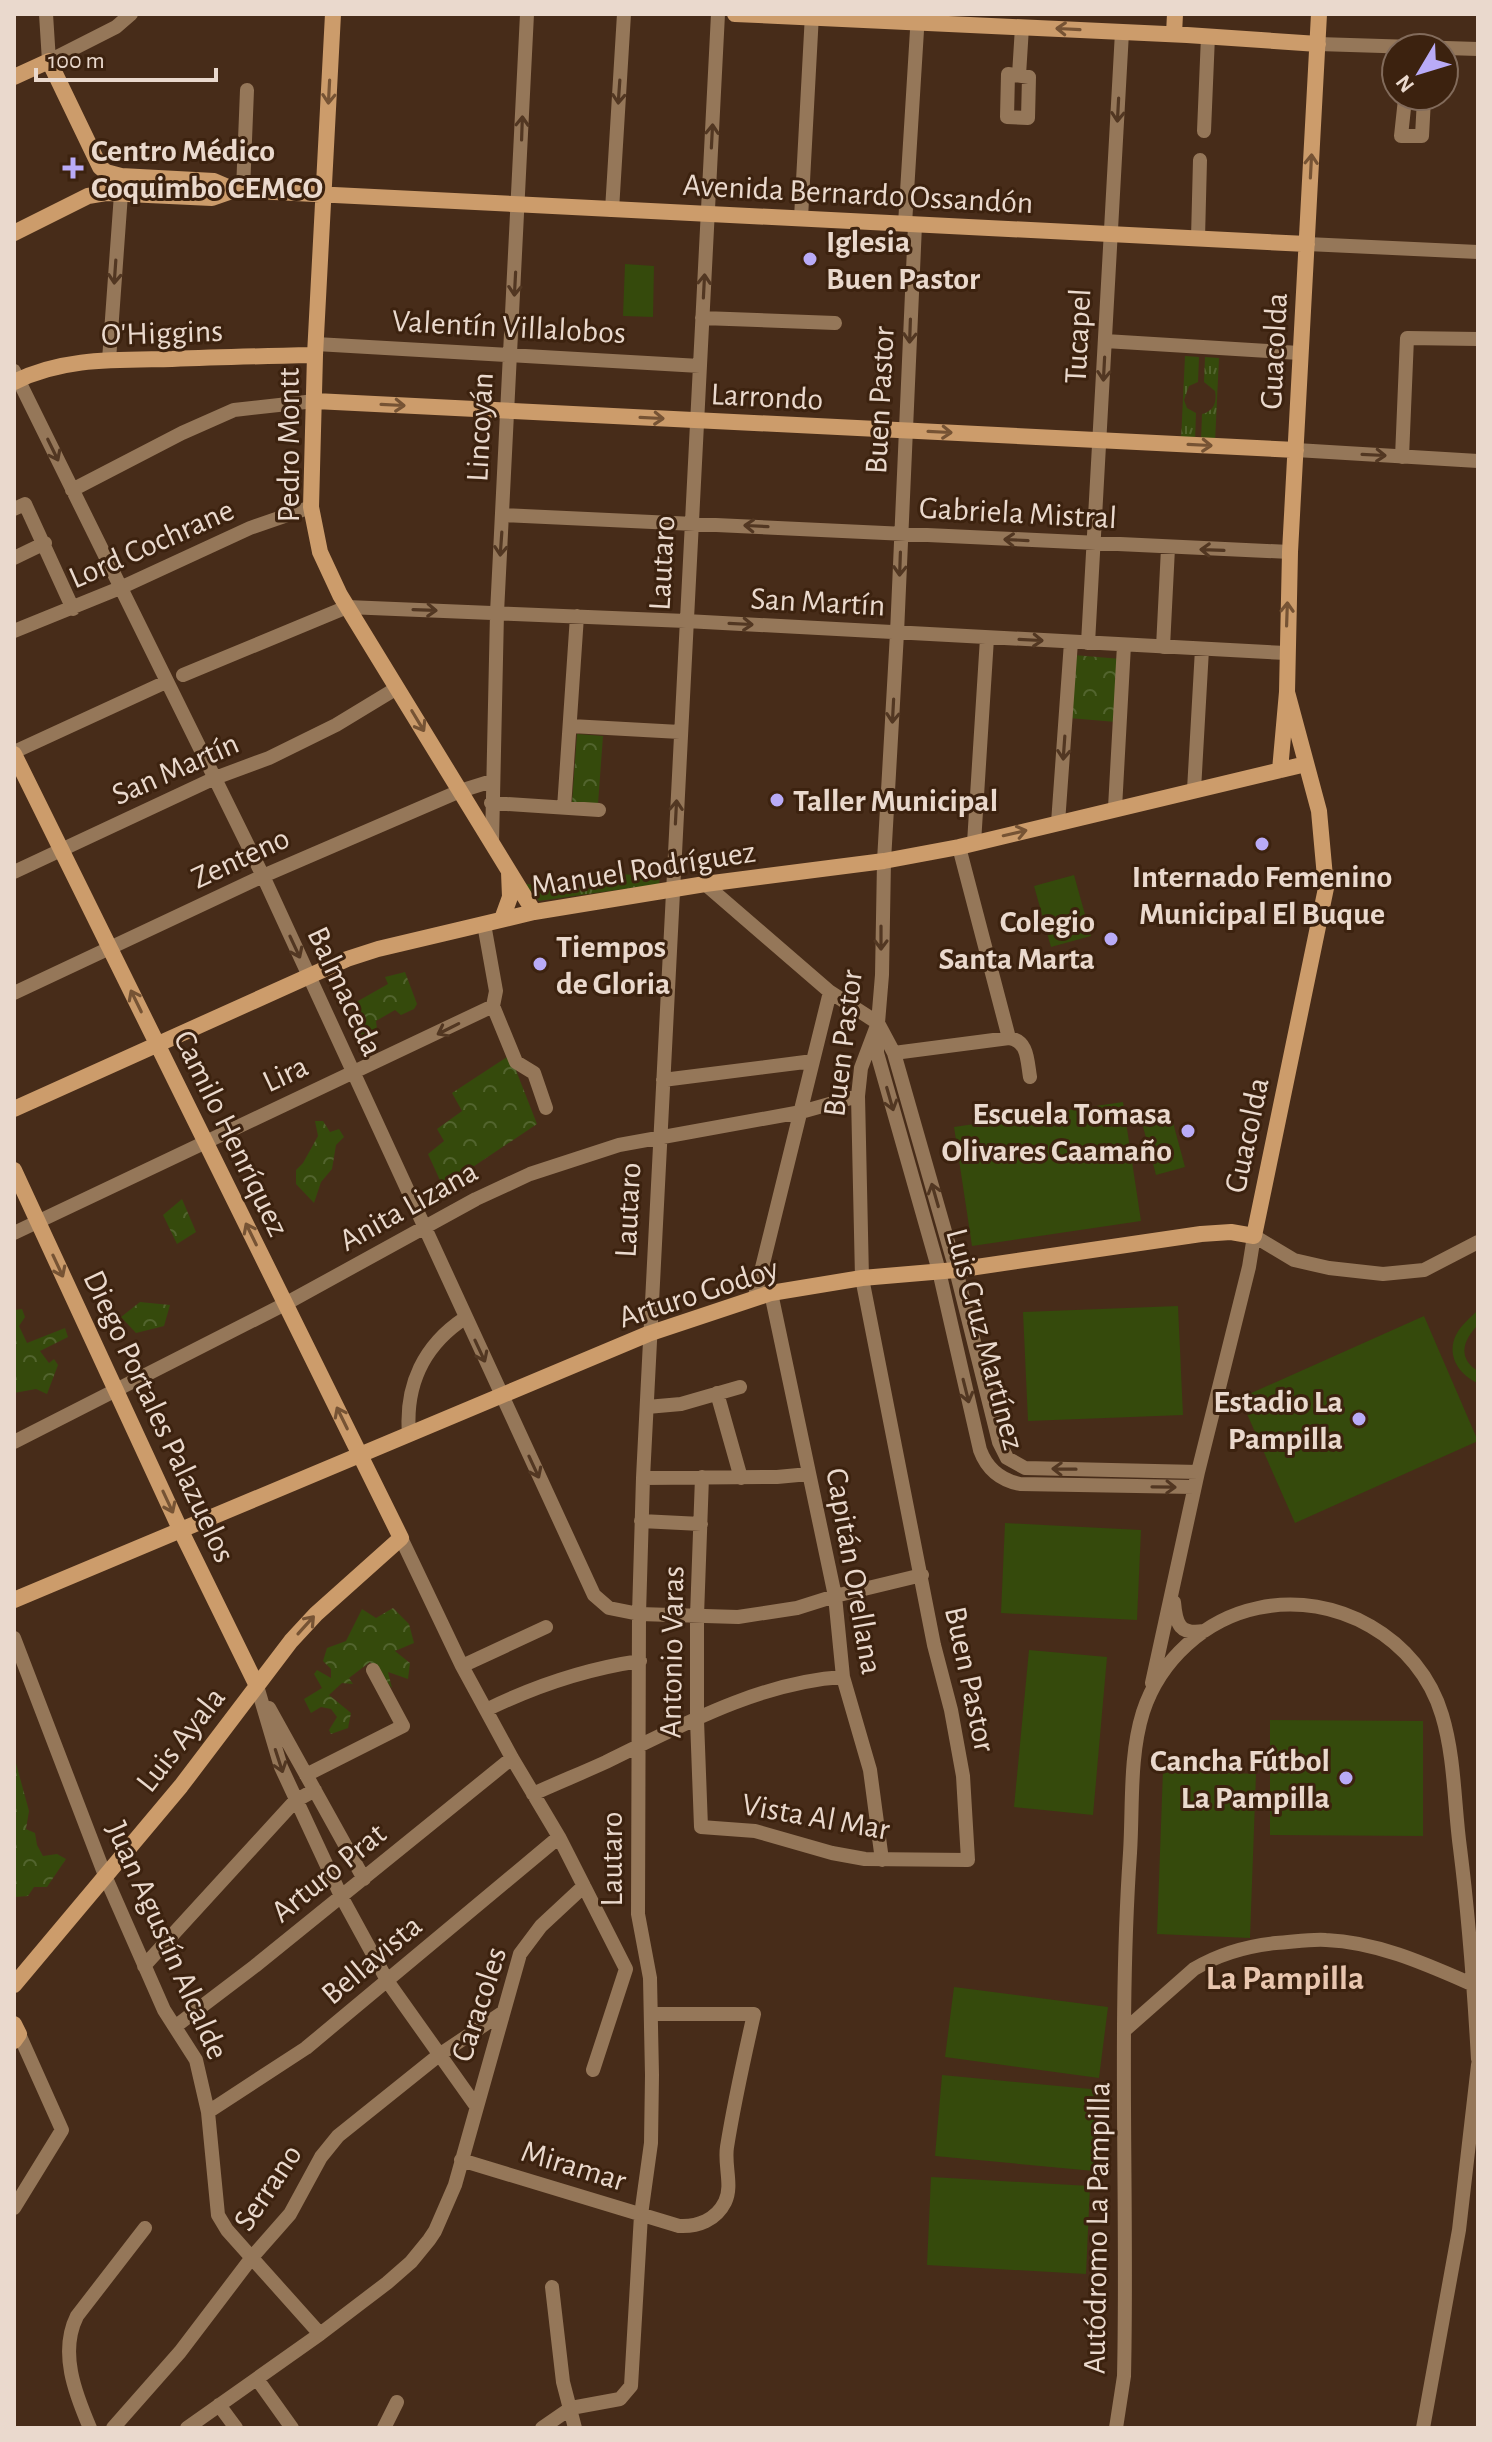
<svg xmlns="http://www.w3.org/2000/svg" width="1492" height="2442" viewBox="0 0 1492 2442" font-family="'Alegreya Sans',sans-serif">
<defs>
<pattern id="grass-tufts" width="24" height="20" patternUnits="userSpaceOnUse" patternTransform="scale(2)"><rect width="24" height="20" fill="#354a0c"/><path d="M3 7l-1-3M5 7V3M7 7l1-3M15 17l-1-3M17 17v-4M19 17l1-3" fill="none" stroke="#52642e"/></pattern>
<pattern id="forest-crowns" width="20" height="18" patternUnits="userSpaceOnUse" patternTransform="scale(2)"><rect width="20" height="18" fill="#354a0c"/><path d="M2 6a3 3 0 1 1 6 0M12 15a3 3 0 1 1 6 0" fill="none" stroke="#52642e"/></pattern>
</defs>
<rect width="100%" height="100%" fill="#472c19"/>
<path fill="url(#grass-tufts)" d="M1185,356l14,1 -1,25 -9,4 -5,14 3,8 9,5 -1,28 -14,-1z
M1205,357l14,1 -4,84 -14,-1 1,-27c12,-3 15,-12 13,-23l-11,-9z
M595,872l65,5 -1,7 -120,17 -14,-17 68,4z"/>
<path fill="url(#forest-crowns)" d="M1074,655l47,4 -5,63 -47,-4z
M577,734l26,2 -5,68 -26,-2z
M405,972l12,32 -3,5 -13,6 -6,-5 -19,11 1,8 -14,10 -12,-34 37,-21 -3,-7z
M510,1055l27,69 -94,63 -15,-33 16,-13 -7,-12 25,-18 -10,-18z
M315,1121h8l7,11 9,-3 5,8 -8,8 -4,24 -11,13 -7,21 -18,-19v-14l7,-7 15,-27z
M182,1199l14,33 -19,12 -14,-29z
M140,1302l30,3 -6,21 -28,7 -15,-16z
M22,1309l3,8 -6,9 8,17 38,-15 3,9 -28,14 9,12 5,-4 4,6 -11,29 -11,-5 -22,4v-83z
M393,1608l16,16 5,19 -19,8 15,12 -2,16 -20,-7 4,16 -22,-26 -21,16 4,6 -11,-1 -13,12 22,18 -3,15 -17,6 -2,-4 8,-13 -6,-8 -10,-2 -10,6 -7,-14 18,-11 -8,-14 3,-4 14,8v-9l-8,-8 4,-13 19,-7 16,-32 14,9z
M14,1756l15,55 -3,18 9,4 2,12 6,11 14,-2 9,5 -19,28h-13l-6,9 -12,1 -2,5z"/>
<path fill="#354a0c" d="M625,264l29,2 -1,51 -30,-1z
M1074,875l17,61 -40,11 -17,-61z
M1123,1102l18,119 -169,25 -18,-119z
M1171,1115l14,52 -29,8 -14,-52z
M1178,1306l5,109 -155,6 -5,-109z
M1478,1310v15c-15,15 -21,33 0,46v12c-19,-8 -32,-28 -22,-48 5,-10 15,-18 22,-25z
M1424,1316l54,125 -183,82 -55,-125z
M1005,1523l136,7 -4,90 -136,-7z
M1029,1650l78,7 -14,158 -79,-8z
M1270,1720l153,1v115l-153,-1z
M1163,1770l93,4 -6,164 -93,-4z
M954,1987l154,20 -9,71 -154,-21z
M942,2075l159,15 -7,81 -159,-15z
M931,2177l159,9 -4,88 -159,-9z"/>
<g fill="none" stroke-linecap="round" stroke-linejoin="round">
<path stroke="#957759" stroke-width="14" d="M46,14l3,47 67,-34 15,-13
M1318,44l160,5
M1008,74l21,3 -1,41 -21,-1z
M1019,75l3,-48
M1405,99h19l-2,37h-21z
M1204,131l4,-95
M243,190l4,-100
M612,210l12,-196
M801,218l11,-204
M905,224l13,-210
M1198,238l2,-78
M1307,244l171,8
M702,318l133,5
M1105,341l195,12
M316,344l384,22
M109,360l12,-166
M14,371l249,505 331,719 15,13 30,6 99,3 59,-9 38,-12 87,-21
M1296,450l182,11
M1402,457l5,-119 71,1
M72,490l110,-57 52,-23 81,-9
M14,509l11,-5 48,105
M503,515l787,37
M14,558l31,-15
M14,631l106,-43 130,-60 61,-21
M1088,643l34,-611
M1163,647l5,-99
M183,675l164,-68 339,14 600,32
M571,726l109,6
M14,752l152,-70
M1194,790l8,-141
M491,803l108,7
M564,808l13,-192
M1115,808l9,-163
M1058,823l13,-181
M492,843l5,-230 30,-599
M974,843l13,-205
M959,847l50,191
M14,872l201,-94 54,-20 67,-33 61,-37
M705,884l125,108 48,31 16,30 62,217 43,172 8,16 18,10 173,4
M14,993l249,-117 197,-85 32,-10
M493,1006l23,56 18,11 12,35
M877,1031v22l62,218 41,179c7,19 20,30 40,34l174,3
M894,1053l115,-15c19,3 18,21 21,39
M663,1080l150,-19
M14,1233l479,-227 3,-15 -12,-67
M771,1293l64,303 8,81 27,93 12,90
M755,1296l75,-304
M717,1393l24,85
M647,1407l34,-3 59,-17
M409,1434c-4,-49 15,-89 56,-116
M14,1442l271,-138 191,-105 54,-25 89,-29 182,-33 57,-16
M702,1477l-5,139v104l4,107 54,4 77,22 33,6 103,1 -5,-84 -12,-66 -17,-65 -72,-367 -4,-182 3,-28 17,-45 4,-48 2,-114 13,-228 18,-408
M643,1478l134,-1 32,-3
M641,1521l60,3
M401,1538l61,128 50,92 47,79 67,132 -33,101
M1174,1602c2,23 6,33 30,29
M14,1638l92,240 58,132 32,50 12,52 10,103 9,15 93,104
M462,1666l84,-39
M1152,1683l46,-211 51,-205 5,-31 40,24 35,8 54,6 41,-4 54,-28
M257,1686l24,81 60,129 47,86 88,124
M269,1708l95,171
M486,1710c49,-24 99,-41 154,-49
M306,1775l97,-49 -30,-56
M533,1794c24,-11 49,-21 73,-32 74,-36 154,-80 237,-85
M144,1966l151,-165 20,-11
M176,2026l79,-60 257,-208
M1126,2029l68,-60c25,-15 53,-23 82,-26 17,-1 34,-4 50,-3 52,2 102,25 148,45
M208,2112l98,-64 253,-211
M461,2160l218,66c19,1 37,-6 46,-24 8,-16 -1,-37 2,-55 7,-44 17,-89 27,-133h-102
M14,2208l48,-78 -43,-96
M552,2287l11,95 12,46
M257,2379l35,49
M219,2405l17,23
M90,2428c-15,-35 -31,-76 -13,-112l68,-88
M113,2428l67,-76 73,-96 37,-42 31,-57 17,-21 101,-81 63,-42
M187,2428l133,-94 67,-51 24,-21 18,-22 6,-9 20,-46 65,-231 21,-28 43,-40
M384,2428l13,-26
M542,2428l29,-20 49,-9 11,-13 10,-171 10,-72 1,-68 -2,-97 -12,-64 1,-300 4,-136 75,-1464
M1116,2428l8,-52c4,-174 -6,-350 6,-523 3,-46 -1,-96 13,-141 17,-52 62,-93 115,-104 78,-17 161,30 184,107 13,43 12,89 18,133 9,71 14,140 18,211
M1423,2428l36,-198 19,-165"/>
<path stroke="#cc9c6b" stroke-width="16" d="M333,14l-18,341 -4,152 9,45 20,43 194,317
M735,14l452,21 131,9
M1174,34l1,-20
M14,77l35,-16 51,106 6,5 15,4 93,5 21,9 1072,54
M14,233l74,-37 18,-3 106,5 23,-8
M14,382c49,-25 104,-22 158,-23 48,-2 95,-3 143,-4
M315,401l981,49
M14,754l387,784 -85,76 -25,27 -110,145 -167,199
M1280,770l7,-78 3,-140 29,-538
M502,919l8,-22 -1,-25
M14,1109l333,-150 31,-10 156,-37 171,-28 179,-23 75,-14 347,-83
M14,1170l166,359 77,157
M14,1600l634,-266 123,-41 91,-15 94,-8 245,-36 30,-2 23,4 72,-348 -7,-77 -32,-119
M14,2024l5,10 -5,7"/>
</g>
<defs><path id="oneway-shaft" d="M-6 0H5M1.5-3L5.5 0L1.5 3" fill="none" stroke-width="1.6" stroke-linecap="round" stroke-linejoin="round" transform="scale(2)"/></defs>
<g stroke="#765334">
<use href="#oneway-shaft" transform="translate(1068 29) rotate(-177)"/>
<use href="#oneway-shaft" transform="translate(329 92) rotate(93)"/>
<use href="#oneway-shaft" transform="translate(1311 166) rotate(-87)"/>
<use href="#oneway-shaft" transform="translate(393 405) rotate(3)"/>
<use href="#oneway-shaft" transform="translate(652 418) rotate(3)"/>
<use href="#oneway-shaft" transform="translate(940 432) rotate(3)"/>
<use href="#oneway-shaft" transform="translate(1200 445) rotate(3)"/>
<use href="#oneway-shaft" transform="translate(1287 614) rotate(-88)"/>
<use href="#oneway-shaft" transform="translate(418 721) rotate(59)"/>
<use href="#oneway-shaft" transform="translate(1015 833) rotate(-13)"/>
<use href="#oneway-shaft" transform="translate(136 1001) rotate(-116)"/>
<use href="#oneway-shaft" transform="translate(251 1234) rotate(-116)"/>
<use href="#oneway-shaft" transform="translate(58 1266) rotate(65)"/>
<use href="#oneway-shaft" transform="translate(342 1418) rotate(-116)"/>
<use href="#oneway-shaft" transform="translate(168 1502) rotate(65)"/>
<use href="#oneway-shaft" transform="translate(306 1625) rotate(-48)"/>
</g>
<g stroke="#523722">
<use href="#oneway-shaft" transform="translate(619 92) rotate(94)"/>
<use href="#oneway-shaft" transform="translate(1118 110) rotate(93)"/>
<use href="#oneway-shaft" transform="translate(522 128) rotate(-88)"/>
<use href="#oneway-shaft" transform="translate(712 136) rotate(-87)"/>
<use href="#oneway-shaft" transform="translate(115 272) rotate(94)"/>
<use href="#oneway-shaft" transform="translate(515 284) rotate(93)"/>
<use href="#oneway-shaft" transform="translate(704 286) rotate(-87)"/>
<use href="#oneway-shaft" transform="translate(910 331) rotate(92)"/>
<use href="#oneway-shaft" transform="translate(1104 369) rotate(93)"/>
<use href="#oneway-shaft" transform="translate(53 450) rotate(64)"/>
<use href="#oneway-shaft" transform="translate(1374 455) rotate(3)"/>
<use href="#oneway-shaft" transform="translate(756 526) rotate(-177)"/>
<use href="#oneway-shaft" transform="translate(1016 540) rotate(-177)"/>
<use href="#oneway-shaft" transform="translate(501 544) rotate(94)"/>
<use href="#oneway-shaft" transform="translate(1212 550) rotate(-178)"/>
<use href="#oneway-shaft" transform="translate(900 564) rotate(92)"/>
<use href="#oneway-shaft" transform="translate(425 610) rotate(2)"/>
<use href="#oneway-shaft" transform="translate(741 624) rotate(3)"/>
<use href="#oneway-shaft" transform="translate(1031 640) rotate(3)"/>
<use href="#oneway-shaft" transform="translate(893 711) rotate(93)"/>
<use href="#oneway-shaft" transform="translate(1064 748) rotate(94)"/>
<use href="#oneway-shaft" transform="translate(676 812) rotate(-87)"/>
<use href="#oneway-shaft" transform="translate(881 938) rotate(90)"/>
<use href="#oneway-shaft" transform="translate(295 947) rotate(65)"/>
<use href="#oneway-shaft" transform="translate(448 1029) rotate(153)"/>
<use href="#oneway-shaft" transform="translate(890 1099) rotate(74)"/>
<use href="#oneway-shaft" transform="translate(935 1195) rotate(-106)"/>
<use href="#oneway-shaft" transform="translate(480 1351) rotate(65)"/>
<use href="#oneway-shaft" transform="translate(966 1391) rotate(76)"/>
<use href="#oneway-shaft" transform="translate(534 1467) rotate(65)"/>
<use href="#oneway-shaft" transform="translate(1064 1469) rotate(-179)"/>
<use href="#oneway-shaft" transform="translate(1164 1487) rotate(1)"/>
<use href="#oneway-shaft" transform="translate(279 1761) rotate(72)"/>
</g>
<g fill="#b9abf7" stroke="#3c220f" stroke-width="3">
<path d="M69 156h8v8h8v8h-8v8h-8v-8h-8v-8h8z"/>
<circle cx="810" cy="259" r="8"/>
<circle cx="777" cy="800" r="8"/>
<circle cx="1262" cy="844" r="8"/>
<circle cx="1111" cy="939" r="8"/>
<circle cx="540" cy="964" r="8"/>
<circle cx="1188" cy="1131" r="8"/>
<circle cx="1359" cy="1419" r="8"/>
<circle cx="1346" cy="1778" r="8"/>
</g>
<g text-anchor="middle" stroke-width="6" stroke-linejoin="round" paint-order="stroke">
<g font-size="32" font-weight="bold" fill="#ead9cd" stroke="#3c220f" text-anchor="start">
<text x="91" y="161">Centro Médico<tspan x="91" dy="37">Coquimbo CEMCO</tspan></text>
<text x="826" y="252">Iglesia<tspan x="826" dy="37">Buen Pastor</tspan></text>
<text x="793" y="811">Taller Municipal</text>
<text x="1262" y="887" text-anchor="middle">Internado Femenino<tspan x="1262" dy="37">Municipal El Buque</tspan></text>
<text x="1095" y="932" text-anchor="end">Colegio<tspan x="1095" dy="37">Santa Marta</tspan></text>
<text x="556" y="957">Tiempos<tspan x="556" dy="37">de Gloria</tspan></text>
<text x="1172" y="1124" text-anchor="end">Escuela Tomasa<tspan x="1172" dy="37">Olivares Caamaño</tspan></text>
<text x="1343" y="1412" text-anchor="end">Estadio La<tspan x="1343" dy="37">Pampilla</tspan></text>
<text x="1330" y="1771" text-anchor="end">Cancha Fútbol<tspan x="1330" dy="37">La Pampilla</tspan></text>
</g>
<g font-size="32" fill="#ead9cd" stroke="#3c220f">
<text transform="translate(858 193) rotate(3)" y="11">Avenida Bernardo Ossandón</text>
<text transform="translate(509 326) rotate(3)" y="11">Valentín Villalobos</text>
<text transform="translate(162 332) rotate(-2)" y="11">O'Higgins</text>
<text transform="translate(1077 336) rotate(-87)" y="11">Tucapel</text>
<text transform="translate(1273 351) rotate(-87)" y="11">Guacolda</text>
<text transform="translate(767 396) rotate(3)" y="11">Larrondo</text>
<text transform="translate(879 400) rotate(-87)" y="11">Buen Pastor</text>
<text transform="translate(479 427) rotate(-87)" y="11">Lincoyán</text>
<text transform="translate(288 445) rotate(-90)" y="11">Pedro Montt</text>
<text transform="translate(1018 512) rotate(3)" y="11">Gabriela Mistral</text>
<text transform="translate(151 543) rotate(-24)" y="11">Lord Cochrane</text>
<text transform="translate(661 563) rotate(-87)" y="11">Lautaro</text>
<text transform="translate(818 601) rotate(3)" y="11">San Martín</text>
<text transform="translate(175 768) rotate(-24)" y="11">San Martín</text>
<text transform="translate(240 857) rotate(-25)" y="11">Zenteno</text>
<text transform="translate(643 868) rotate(-9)" y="11">Manuel Rodríguez</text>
<text transform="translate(346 991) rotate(65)" y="11">Balmaceda</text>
<text transform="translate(842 1043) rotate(-83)" y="11">Buen Pastor</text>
<text transform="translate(285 1073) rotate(-25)" y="11">Lira</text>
<text transform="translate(232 1133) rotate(64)" y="11">Camilo Henríquez</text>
<text transform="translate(1246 1135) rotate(-78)" y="11">Guacolda</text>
<text transform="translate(408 1205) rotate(-29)" y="11">Anita Lizana</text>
<text transform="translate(627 1210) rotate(-87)" y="11">Lautaro</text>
<text transform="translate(698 1292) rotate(-18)" y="11">Arturo Godoy</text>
<text transform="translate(986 1339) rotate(75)" y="11">Luis Cruz Martínez</text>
<text transform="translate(160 1416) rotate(65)" y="11">Diego Portales Palazuelos</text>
<text transform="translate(855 1571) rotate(80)" y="11">Capitán Orellana</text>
<text transform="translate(671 1652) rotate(-89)" y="11">Antonio Varas</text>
<text transform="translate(971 1679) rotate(78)" y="11">Buen Pastor</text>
<text transform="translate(180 1739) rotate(-52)" y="11">Luis Ayala</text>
<text transform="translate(816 1816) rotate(10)" y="11">Vista Al Mar</text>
<text transform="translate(611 1859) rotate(-90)" y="11">Lautaro</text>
<text transform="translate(328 1872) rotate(-39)" y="11">Arturo Prat</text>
<text transform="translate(168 1940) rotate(66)" y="11">Juan Agustín Alcalde</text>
<text transform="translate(371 1959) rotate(-40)" y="11">Bellavista</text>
<text transform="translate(478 2004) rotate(-72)" y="11">Caracoles</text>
<text transform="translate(574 2165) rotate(17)" y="11">Miramar</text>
<text transform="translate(267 2187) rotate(-56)" y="11">Serrano</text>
<text transform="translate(1096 2228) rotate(-89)" y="11">Autódromo La Pampilla</text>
</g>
<g font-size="34" font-weight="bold" fill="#e8c6af" stroke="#3c220f">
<text x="1285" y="1989">La Pampilla</text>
</g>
</g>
<rect width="1492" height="2442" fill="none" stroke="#ead9cd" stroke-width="32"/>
<g transform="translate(1420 72) rotate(232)"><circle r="38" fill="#3c220f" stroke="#826b5b" stroke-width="2"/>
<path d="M0-6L14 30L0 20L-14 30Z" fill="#b9abf7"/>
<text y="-12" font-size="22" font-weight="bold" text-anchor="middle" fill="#ead9cd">N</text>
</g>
<path d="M36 68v12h180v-12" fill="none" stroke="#ead9cd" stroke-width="4"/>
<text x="48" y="68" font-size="24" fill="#ead9cd" stroke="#3c220f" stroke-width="6" paint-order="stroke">100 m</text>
</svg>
